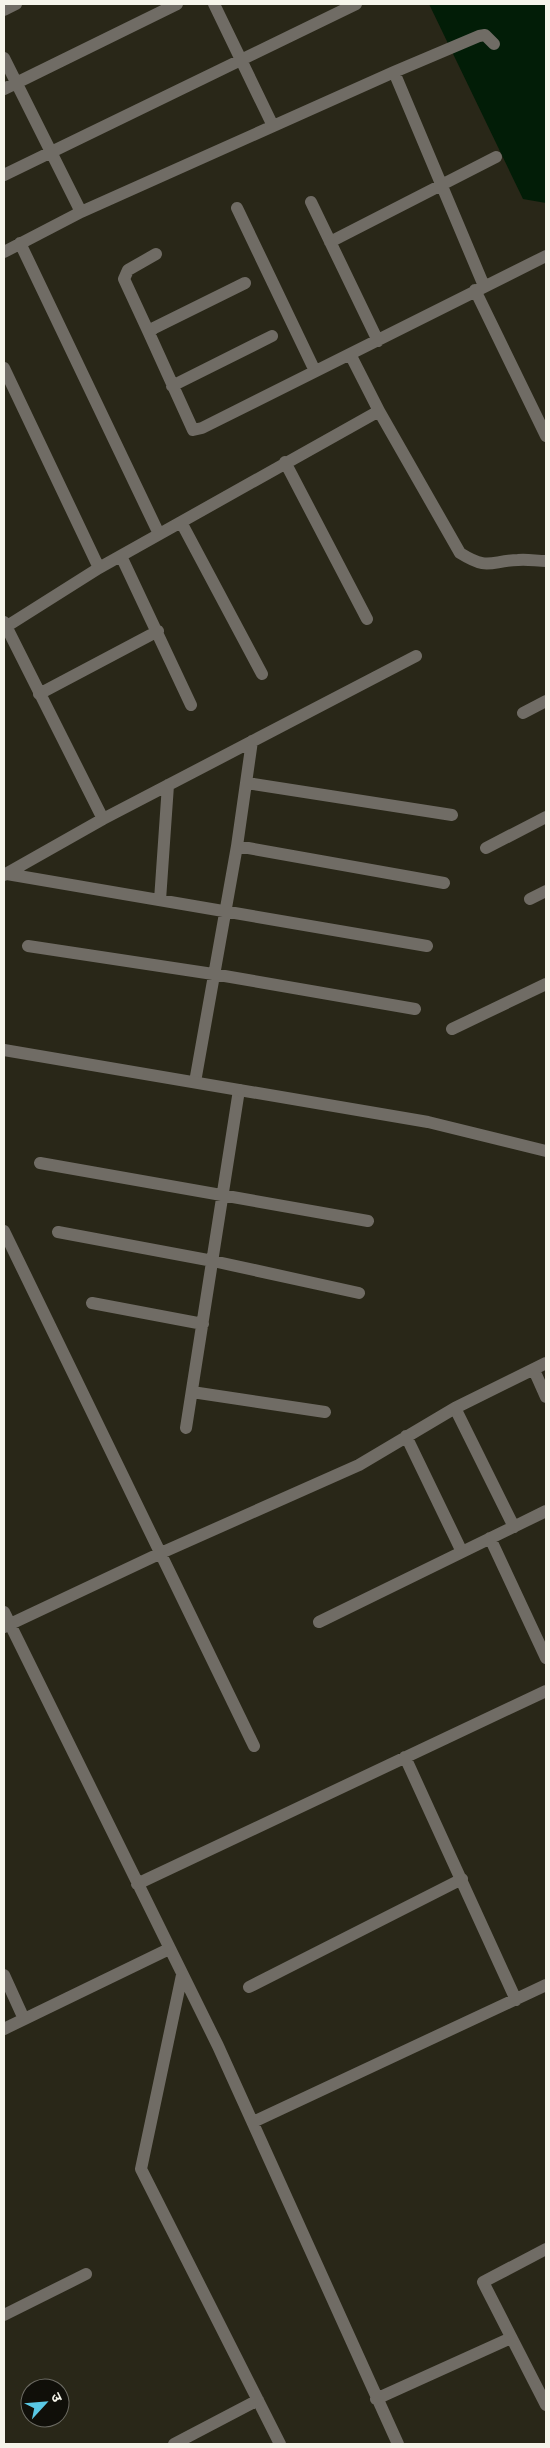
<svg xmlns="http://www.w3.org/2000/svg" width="550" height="2448" viewBox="0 0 550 2448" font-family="'Fira Sans Condensed','Noto Sans Devanagari',sans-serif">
<rect width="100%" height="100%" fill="#292718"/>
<path fill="#021d07" d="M429,4h117v199l-23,-4z"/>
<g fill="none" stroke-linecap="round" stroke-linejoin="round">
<path stroke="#706c65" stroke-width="12" d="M214,4l59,122
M4,10l12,-6
M4,58l77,154
M394,72l90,214
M4,89l173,-85
M4,175l352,-171
M311,202l67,139
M237,208l78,163
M330,242l166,-85
M20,243l139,291
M4,252l77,-40 313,-140 85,-36 6,-1 9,9
M245,283l-91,45 -5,5 44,97 9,-2 344,-172
M475,290l71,146
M149,333l-25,-54 4,-9 28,-16
M350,354l29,57 81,142c29,18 29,8 58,7 9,-1 19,1 28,1
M4,368l95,200
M172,386l100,-50
M285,462l82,157
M181,522l81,152
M121,556l70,149
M4,622l99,197
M4,628l95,-60 280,-157
M39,694l119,-63
M523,713l23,-12
M247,783l205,32
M237,846l207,37
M486,848l60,-31
M7,874l420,72
M4,875l99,-56 313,-163
M530,899l16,-8
M160,900l8,-115
M28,946l185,28 202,35
M452,1029l94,-45
M195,1082l42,-236 15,-105
M40,1163l328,58
M4,1231l250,515
M58,1232l155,29 146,32
M92,1303l111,21
M534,1370l12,27
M192,1392l133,20
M455,1408l59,119
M186,1428l53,-338
M406,1436l56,116
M490,1538l56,120
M4,1612l214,434 180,398
M319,1622l227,-111
M4,1627l157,-74 198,-88 96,-57 91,-45
M405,1757l111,243
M137,1884l409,-193
M4,1975l20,44
M182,1975l-41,194 139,275
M249,1987l213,-108
M4,2029l165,-80
M253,2122l293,-137
M546,2249l-63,33 63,123
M4,2315l82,-41
M376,2399l135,-61
M174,2444l84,-44"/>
<path stroke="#706c65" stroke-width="12" d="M4,1050l424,72 118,29"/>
</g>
<rect width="550" height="2448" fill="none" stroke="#f6f5eb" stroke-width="10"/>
<g transform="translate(45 2403) rotate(64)"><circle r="24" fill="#100f09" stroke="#6c6b63"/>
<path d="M0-4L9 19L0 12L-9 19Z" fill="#59c8e5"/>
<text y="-8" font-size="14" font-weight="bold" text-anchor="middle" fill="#f6f5eb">उ</text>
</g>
</svg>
